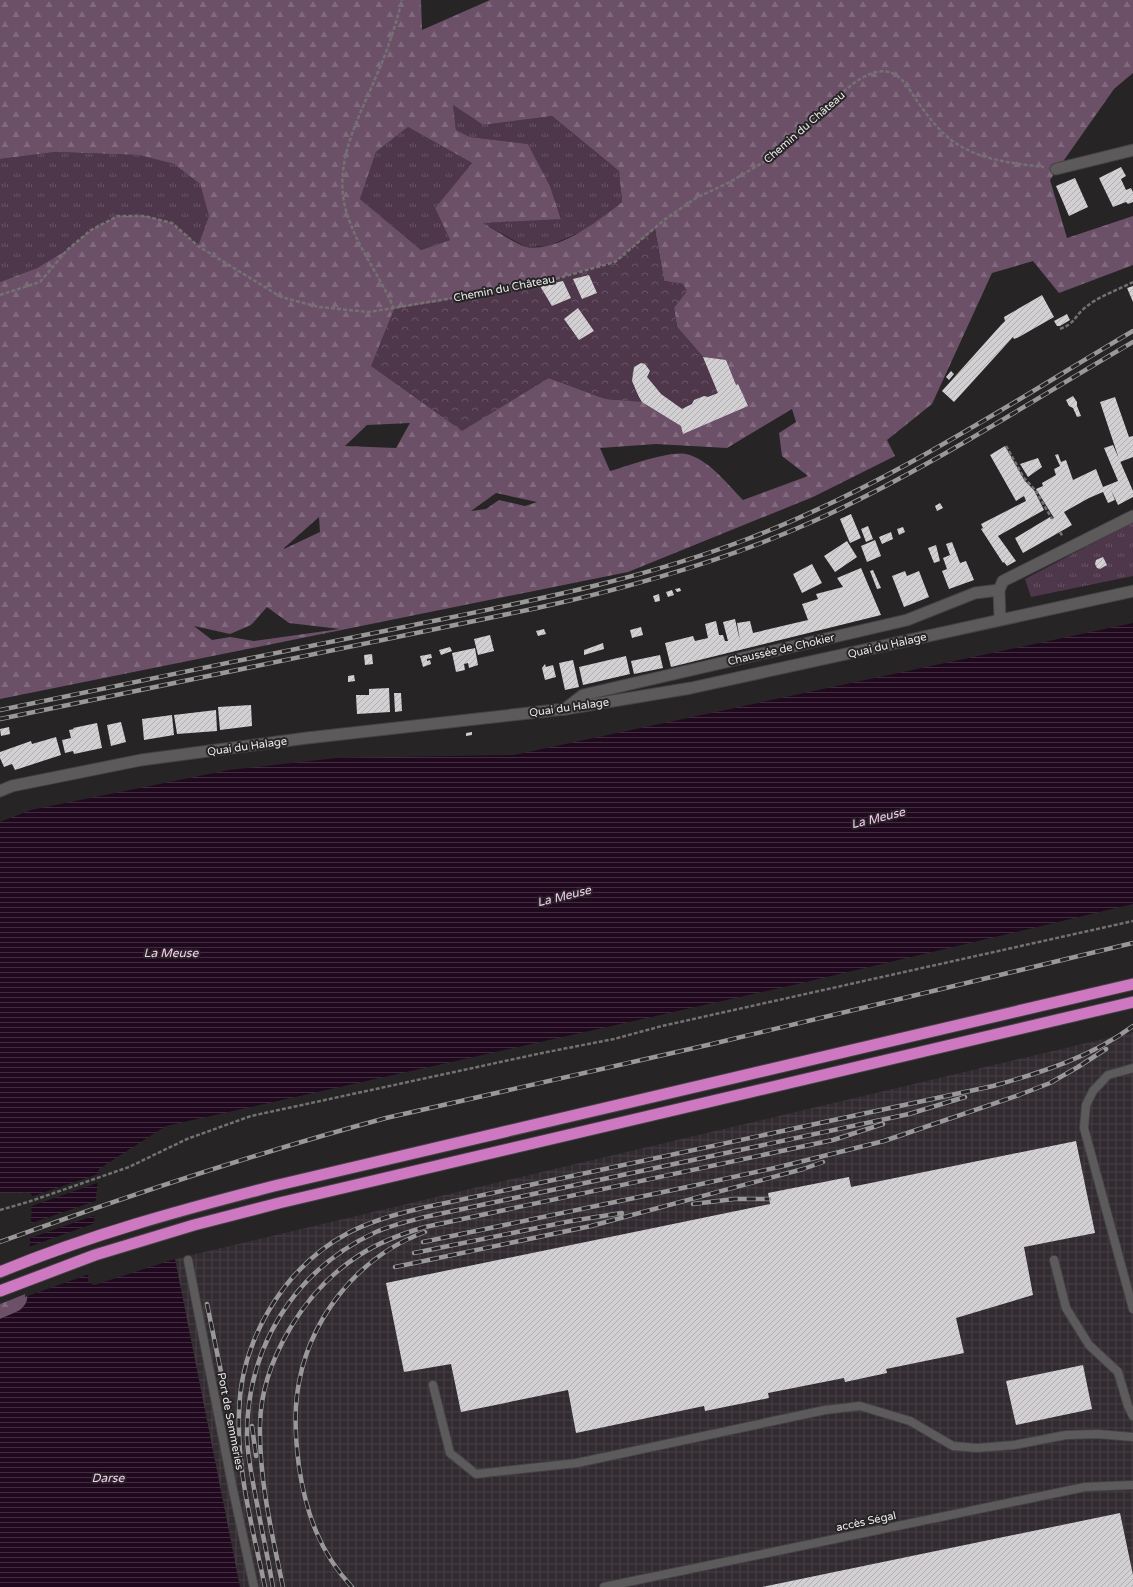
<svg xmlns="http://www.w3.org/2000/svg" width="1133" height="1587" viewBox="0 0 1133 1587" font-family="'Varela Round',sans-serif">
<defs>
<pattern id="industrial-grid" width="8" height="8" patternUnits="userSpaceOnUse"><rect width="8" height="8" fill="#322b31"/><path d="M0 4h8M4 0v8" fill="none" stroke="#464045"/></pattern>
<pattern id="grass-tufts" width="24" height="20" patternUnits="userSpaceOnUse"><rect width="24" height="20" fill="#4e374a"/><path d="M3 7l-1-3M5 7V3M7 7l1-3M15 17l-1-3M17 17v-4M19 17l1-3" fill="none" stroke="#685464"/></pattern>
<pattern id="forest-firs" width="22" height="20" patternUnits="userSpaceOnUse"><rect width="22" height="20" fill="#6c5068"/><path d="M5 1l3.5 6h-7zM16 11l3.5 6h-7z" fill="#81697e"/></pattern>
<pattern id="park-crowns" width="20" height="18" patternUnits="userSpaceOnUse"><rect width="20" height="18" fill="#4e374a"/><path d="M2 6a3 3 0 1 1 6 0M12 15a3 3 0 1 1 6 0" fill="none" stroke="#685464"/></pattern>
<pattern id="water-rules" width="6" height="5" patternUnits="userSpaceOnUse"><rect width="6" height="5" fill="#20091e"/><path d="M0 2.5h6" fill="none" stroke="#412d3f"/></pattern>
<pattern id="building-hatch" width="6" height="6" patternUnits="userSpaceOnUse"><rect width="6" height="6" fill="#d3d0d3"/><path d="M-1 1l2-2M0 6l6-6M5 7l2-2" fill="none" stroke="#b0aeb0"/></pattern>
</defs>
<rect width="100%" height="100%" fill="#262425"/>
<path fill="url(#industrial-grid)" d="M1133,1032v555h-1133v-268l21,-9 6,-8 5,-105 -1,-4h-31v-8l166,-59 -67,43 -11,112 6,4 81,-26z"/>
<path fill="url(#grass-tufts)" d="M453,105l30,20 69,-9 67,55 3,31 -33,26 -40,18 -23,1 -43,-24 78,-5 -11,-32 -22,-42 -58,-7 -14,-7z
M408,127l64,36 -37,45 15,32 -29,10 -61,-51 16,-47z
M55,152l84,3 35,9 26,20 9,32 -11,30 -26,-23 -81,7 -24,20 -30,18 -37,14v-123z
M1133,522v54l-102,21 -6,-18z"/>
<path fill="url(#forest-firs)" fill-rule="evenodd" d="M0,0h421l1,30 68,-30h643v73l-19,16 -64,91 17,58 66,-22v49l-74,28 -26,-32 -41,12 -60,131 -45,36 8,16 -82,41 -185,75 -628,127v-417l37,-14 30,-18 24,-20 27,-14h27l27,7 26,23 11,-30 -9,-32 -26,-20 -35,-9 -84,-3 -55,7zM453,105l30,20 69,-9 67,55 3,31c-24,19 -63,50 -95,45 -8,-1 -35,-19 -44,-24l78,-4 -11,-33 -22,-42 -58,-7 -14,-7zM408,127l64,36 -37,45 15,32 -29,10 -61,-51 16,-47zM655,229l9,52 19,3 -9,24 3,19 26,30 3,39 -12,4 -2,3 -45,-26 3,-6c-2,-4 -4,-7 -9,-8l-7,4c-2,14 -1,23 8,34l-36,-2 -57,-21 -11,-94 77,-22zM792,409l4,13 -17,11 3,23 26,20 -65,24c-16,-16 -31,-37 -53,-45 -15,-7 -63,11 -80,16l-10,-23 56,-4 71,4zM410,423l-14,25 -51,-2 22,-21zM496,493l41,9 -12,4 -26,-6 -13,9 -15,2zM319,517l1,15 -36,17v-1zM267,607l22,16 51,6 -86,12 -24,-4 -18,3 -18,-14 36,8 21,-9z
M28,1293c-1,18 -13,19 -28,26v-15z"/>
<path fill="url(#park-crowns)" d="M655,229l9,52 19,3 4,7 -13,17 3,19 26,30 15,36 -10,4 -4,-1 -10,4 -2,4 -10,5 -21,-15 -14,-17 3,-6c-2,-4 -4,-7 -9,-8l-7,4c-2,15 -1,23 8,35l-36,-3 -57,-21 -87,53 -91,-65 23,-57 144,-25 77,-22z"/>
<path fill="url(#water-rules)" d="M1133,623v281l-344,82 -623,140 -67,43 -11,112 6,4 81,-26 65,328h-240v-268l21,-9 6,-8 5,-105 -1,-4 -2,-1 -29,1v-371l31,-12 198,-40 108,-12 177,-3z"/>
<path fill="#262425" d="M101,1173l-1,9 -71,25 1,-10z
M98,1200l-2,15 -68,24 1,-15z
M95,1223l-5,51 -65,23 3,-50z"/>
<path fill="url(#building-hatch)" d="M1121,167l5,9 -5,3 5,11 5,-2 2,4v10l-5,2 -2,-2 -13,5 -14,-29z
M1075,178l13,29 -19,9 -13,-30z
M589,275l8,18 -15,6 -9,-20z
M563,281l8,17 -19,8 -12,-20z
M1133,286v16l-6,-14z
M1042,295l12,22 -35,20 -5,2 -1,-2 -59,65 -12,-11 59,-66 4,-4 -1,-4z
M578,308l16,23 -15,9 -15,-21z
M1067,314l3,6 -10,6h-3l-3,-5z
M703,357l23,3 10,25 2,-1 10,22 -65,28 -2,-8 -39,-24 -3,-5 -7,-16 2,-14 7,-4 4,1 5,7 -3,6 14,17 21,15 10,-5 2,-4 10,-4 4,1 10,-4z
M951,371l3,3 -5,6 -3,-3z
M1073,396l4,6v4l4,10 -4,1 -4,-9 -4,-2 -3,-6z
M1115,397l14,40 4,-1v21l-13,5 -20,-60z
M1113,445l20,46v6l-15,8 -7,-15 4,10 -7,3 -5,-11 -14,6 -25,14 8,13 -49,28 -8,-15 35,-21 1,2 3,-1 -18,-29 7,-3 -1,-3 14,-8 -2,-6 6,-3 -5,-11 3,-1 3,8 5,-2 7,20 23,-11 7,18 15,-6 -14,-33z
M1005,446l20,35 9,9 10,20 -46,26 18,25 -9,5 -3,-4 -1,1 -22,-34 2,-1 -2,-4 45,-23 -2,-5 -8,5 -26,-46z
M1038,458l4,9 -14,10 -8,-13z
M940,503l3,5 -6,3 -2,-5z
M851,514l10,24 -11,5 -10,-24z
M868,526l5,13 -7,3 -5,-13z
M903,527l2,5 -6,3 -2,-6z
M891,532l2,7 -11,5 -3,-7z
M875,540l6,16 -14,6 -6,-16z
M847,541l10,16 -22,15 -11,-16z
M952,542l8,21 6,-2 8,19 -25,9 -7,-18 5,-2 -4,-11 7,-3 -4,-11z
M936,545l4,16 -6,2 -6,-15z
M1103,557l4,8 -7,4 -3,-1 -2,-4 1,-4z
M812,564l10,19 -20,10 -9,-19z
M861,568l20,47 -210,52 -6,-24 28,-7 2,5 13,-3 -3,-14 11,-3 3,14h4l2,6h3l-5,-19 12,-3 5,22 -3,-18 13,-2 3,12 55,-13 -6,-16 16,-5 -2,-5 27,-7 -6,-9z
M873,570l8,18 -4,1 -7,-18z
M905,571l2,5 12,-5 10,26 -25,10 -12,-31z
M680,588l1,3 -4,1 -2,-3z
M672,590l2,5 -6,2 -2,-5z
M659,594l1,7 -5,1 -2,-6z
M641,627l2,8 -11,3 -2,-8z
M544,629l2,5 -8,2 -2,-5z
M490,635l4,16 -16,4 -4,-16z
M603,643l1,6 -20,6v-5z
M450,647l2,4 -11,4 -2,-5z
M475,648l3,17 -9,3 -1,-5 -4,1 1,6 -9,2 -4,-19z
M372,654l1,10 -8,1 -1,-10z
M431,654l1,4 -5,1v2l3,-1 1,4 -8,3 -3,-11z
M660,655l3,13 -29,6 -3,-13z
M626,656l4,18 -47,11 -4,-18z
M573,660l6,27 -14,3 -6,-27z
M545,664l1,3 7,-2 3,12 -11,3 -3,-12z
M354,675l1,6 -7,1v-6z
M389,688l1,24 -33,2 -1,-19h13v-6z
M394,693h7l1,18 -7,1z
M251,705l1,21 -32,4 -2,-23z
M216,710l1,21 -40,3 -3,-19z
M172,715l2,20 -30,5 -2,-21z
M121,722l5,20 -15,4 -4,-21z
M97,723l5,25 -28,6 -1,-3 -8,2 -3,-13 9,-2 -2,-8 5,-1 -1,-1z
M9,727l1,7 -9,2 -1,-7z
M472,732v3l-6,1v-3z
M56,737l5,18 -46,15 -3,-6 -8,3 -4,-9v-6l31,-11 1,3z
M1076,1141l19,92 -71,14 9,48 -77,23 8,35 -78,16 1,4 -42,9 -1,-4 -76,15 1,5 -64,13 -1,-5 -128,27 -8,-43 -107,22 -10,-48 -47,8 -18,-89 384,-79 -2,-11 81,-16 2,10z
M1083,1365l9,44 -76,16 -10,-44z
M1120,1513l13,62v12h-371z"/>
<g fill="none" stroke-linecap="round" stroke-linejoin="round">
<defs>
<path id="service" d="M1133,1068l-25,7 -15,16 -7,14 -2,23 49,181
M188,1260l45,230 21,97
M1054,1260l12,48 23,37 29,27 10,34 5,10
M433,1385l17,68 26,21 101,-11 248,-53 35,-4 50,15 43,25 24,2 37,-3 52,-10 32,-1 35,3
M604,1587l481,-100 48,-2"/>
<path id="minor" d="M1056,169l77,-19
M1000,619l-1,-29 4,-9 130,-65
M565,709l18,-14 324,-75 68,-27 24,-3"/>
<path id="secondary" d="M0,791l12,-5 129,-26 166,-22 258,-29 126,-21 442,-97"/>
<path id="trunk" d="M0,1272c89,-37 181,-62 274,-86l859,-202
M0,1291l95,-36 99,-30 85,-22 854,-201"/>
</defs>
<use href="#service" stroke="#444243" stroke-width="10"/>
<use href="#minor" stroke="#444243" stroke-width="13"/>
<use href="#secondary" stroke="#444243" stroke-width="13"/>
<use href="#trunk" stroke="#444243" stroke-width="13"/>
<path stroke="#737172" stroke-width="2.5" stroke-dasharray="4 2" stroke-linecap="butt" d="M0,295l40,-13 27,-32 24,-20 27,-14h27l27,7 26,23 83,51 38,10 50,5 169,-28 77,-22 49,-42 32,-22 34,-16 37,-22 30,-30 57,-47c12,-8 27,-17 42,-8 9,6 15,17 21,26 13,18 27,37 47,47 24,13 54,16 80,19
M394,309c-13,-32 -35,-59 -46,-92 -18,-51 11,-99 30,-145 10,-23 18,-48 24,-72
M1060,329c16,-6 14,-13 26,-22 13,-11 32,-17 47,-25
M1006,446l18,32 12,13 16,28
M1060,532l3,5
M0,1210l28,-8 101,-35 58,-28 64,-23 291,-63 72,-14 48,-13 471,-105"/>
<use href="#service" stroke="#5d5a5c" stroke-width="8"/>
<use href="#minor" stroke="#5d5a5c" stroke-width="11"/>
<use href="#secondary" stroke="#5d5a5c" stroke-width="11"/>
<use href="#trunk" stroke="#ce78c2" stroke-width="11"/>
<defs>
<path id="rail" d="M0,710c135,-28 269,-56 404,-83 116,-24 234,-46 346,-89 136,-52 258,-133 383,-207
M0,719l537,-111c95,-21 188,-47 277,-87 111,-50 214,-118 319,-179
M693,1204l41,-5h35
M0,1242c127,-46 256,-89 386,-124l326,-74 421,-101
M423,1242l269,-56 87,-19 105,-26 135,-46 31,-12 28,-16 28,-18
M414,1253l157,-32 51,-8
M395,1267l196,-41 212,-57 20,-7
M207,1304l29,141
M252,1426l4,30
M265,1587c-12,-57 -28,-115 -26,-173 1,-73 44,-146 109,-181 23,-12 48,-19 74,-25l571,-122c50,-14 98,-29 140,-60
M273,1587c-5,-28 -11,-56 -16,-83 -4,-22 -9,-44 -10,-66 -1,-90 47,-168 129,-206 16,-7 33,-11 49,-15l484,-103 56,-17
M283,1587c-11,-53 -24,-107 -23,-162 1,-64 45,-135 98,-169 21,-14 43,-22 67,-29l408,-87 50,-16
M352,1587c-32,-34 -46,-74 -53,-120 -3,-23 -5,-48 -2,-72 9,-73 59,-138 128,-163"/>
</defs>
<use href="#rail" stroke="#9a999a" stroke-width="4.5"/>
<use href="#rail" stroke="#262425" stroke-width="3" stroke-dasharray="9" stroke-linecap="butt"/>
</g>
<g text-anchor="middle" stroke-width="4" stroke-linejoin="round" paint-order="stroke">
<g font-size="11" fill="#eae9ea" stroke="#262425">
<text transform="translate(804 127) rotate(-41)" y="4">Chemin du Château</text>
<text transform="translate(504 288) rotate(-11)" y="4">Chemin du Château</text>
<text transform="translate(887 645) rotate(-13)" y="4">Quai du Halage</text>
<text transform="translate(781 649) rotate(-13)" y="4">Chaussée de Chokier</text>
<text transform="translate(569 707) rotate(-8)" y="4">Quai du Halage</text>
<text transform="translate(247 746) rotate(-8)" y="4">Quai du Halage</text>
<text transform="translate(231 1421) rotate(79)" y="4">Port de Semmeries</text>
<text transform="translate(866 1521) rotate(-12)" y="4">accès Ségal</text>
</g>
<g font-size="12" font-style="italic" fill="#fec9f5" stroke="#262425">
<text transform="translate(878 818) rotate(-14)" y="4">La Meuse</text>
<text transform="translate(564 896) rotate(-14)" y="4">La Meuse</text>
<text x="171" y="957">La Meuse</text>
<text x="108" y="1482">Darse</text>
</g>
</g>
</svg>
